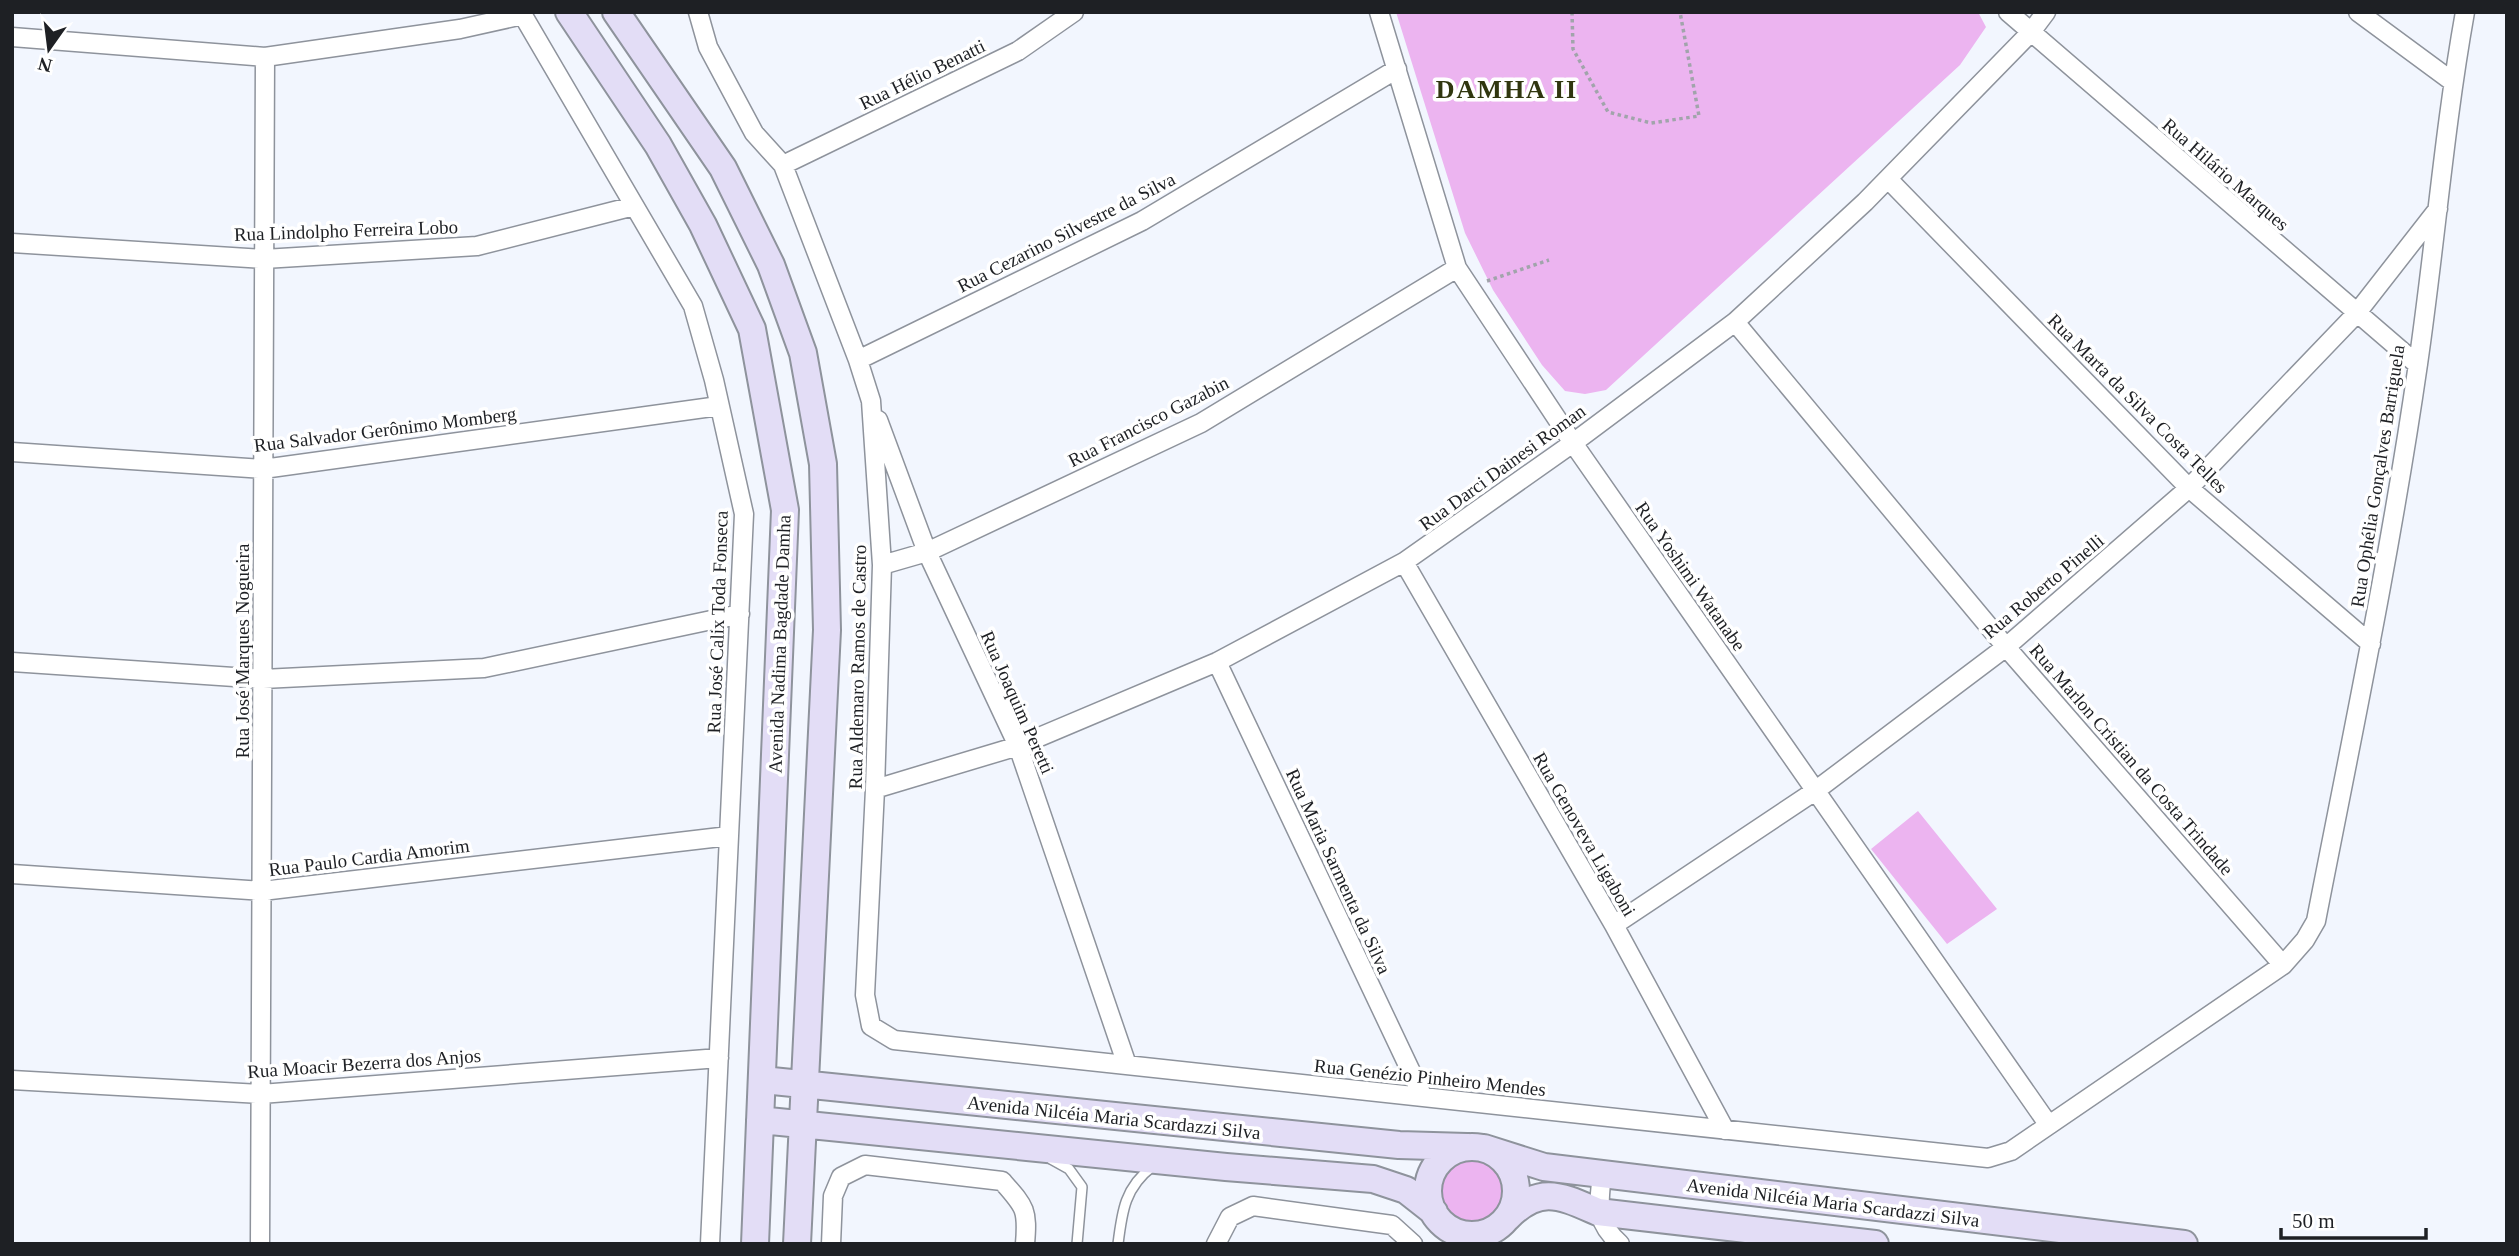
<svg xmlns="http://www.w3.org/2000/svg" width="2519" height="1256" viewBox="0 0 2519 1256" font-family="'Times New Roman',serif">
<rect width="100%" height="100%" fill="#f2f6fe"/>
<path fill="#ecb4f0" d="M1396,12h582l8,15 -26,38 -354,325 -21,4 -20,-3 -23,-26 -49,-75 -28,-57z
M1918,811l79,98 -50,35 -76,-95z
M1441 1191a31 31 0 1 1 62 0a31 31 0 1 1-62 0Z"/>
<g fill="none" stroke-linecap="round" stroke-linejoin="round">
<defs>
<path id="lane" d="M1051,1159l18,10 13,18 -5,57
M1118,1244c4,-33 7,-57 35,-78"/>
<path id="street" d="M521,12l172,294 21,74 30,134 -34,730
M698,12l10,35 46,86 29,32 75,195 13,41 11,164 -7,224 -10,206 6,31 23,14 1094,118 23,-7 272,-186 22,-25 11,-19c36,-185 75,-370 102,-557 17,-117 26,-235 47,-352
M1379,12l78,256 116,175 475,681
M2008,12l410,353
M2358,12l95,70
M12,37l253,20 195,-28 63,-14
M783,165l235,-114 56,-39
M1888,179l301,309 182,156
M12,243l252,16 213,-13 157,-40
M1735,322l271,325 277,318
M858,360l284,-139 255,-152
M878,420l49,132 91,194 109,319
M12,452l251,17 456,-63
M1404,562l210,363 111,205
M882,565l45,-13 274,-129 256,-155
M12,662l251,17 221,-11 256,-54
M1217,662l206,435
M875,789l143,-43 199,-84 187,-100 169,-119 162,-121 130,-120 166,-170 15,-20
M12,874l250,17 467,-55
M1614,925l201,-134 191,-144 183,-159 167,-174 82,-105
M12,1080l249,14 458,-36
M1602,1174c-3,31 -8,47 18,70
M260,1244l5,-1187
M831,1244l2,-48 8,-19 24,-12 137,16c23,26 26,28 23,63
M1216,1244l14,-27 23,-11 139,19 21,19
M1459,1244l1,-10"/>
<path id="secondary" d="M569,12l89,133 45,80 49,104 33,181 -30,734
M616,12l107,156 48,97 32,88 20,111 4,166 -30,614
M762,1080l637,65 68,2
M760,1120l466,47 147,12 33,11 28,22
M1428 1191a44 44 0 1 1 88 0a44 44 0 1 1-88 0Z
M1484,1148l60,19 640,77
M1507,1218c33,-34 54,-22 91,-6l277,32"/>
</defs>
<use href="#lane" stroke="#8e939c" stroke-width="12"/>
<use href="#street" stroke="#8e939c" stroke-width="21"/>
<use href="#secondary" stroke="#8e939c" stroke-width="30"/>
<path stroke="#a1a4ab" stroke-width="3.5" stroke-dasharray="3.5 3.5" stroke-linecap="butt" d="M1572,12l1,37 35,63 43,11 48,-7 -19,-104
M1487,281l62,-21"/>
<use href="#lane" stroke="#fff" stroke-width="9"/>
<use href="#street" stroke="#fff" stroke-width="18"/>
<use href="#secondary" stroke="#e3ddf6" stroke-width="26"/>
</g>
<g text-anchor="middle" stroke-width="7" stroke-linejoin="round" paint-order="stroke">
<g font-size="19" fill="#1e2024" stroke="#fff">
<text transform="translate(922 74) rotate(-26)" y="7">Rua Hélio Benatti</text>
<text transform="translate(2226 174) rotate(41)" y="7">Rua Hilário Marques</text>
<text transform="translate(346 230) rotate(-2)" y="7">Rua Lindolpho Ferreira Lobo</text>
<text transform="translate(1066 232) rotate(-27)" y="7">Rua Cezarino Silvestre da Silva</text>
<text transform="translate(2138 403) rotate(45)" y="7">Rua Marta da Silva Costa Telles</text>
<text transform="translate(1148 421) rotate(-27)" y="7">Rua Francisco Gazabin</text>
<text transform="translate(385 429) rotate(-7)" y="7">Rua Salvador Gerônimo Momberg</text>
<text transform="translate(1502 467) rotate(-36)" y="7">Rua Darci Dainesi Roman</text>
<text transform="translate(2377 476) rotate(-81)" y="7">Rua Ophélia Gonçalves Barriguela</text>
<text transform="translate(1691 576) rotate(55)" y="7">Rua Yoshimi Watanabe</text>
<text transform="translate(2043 586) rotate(-40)" y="7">Rua Roberto Pinelli</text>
<text transform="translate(717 622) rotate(-88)" y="7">Rua José Calix Toda Fonseca</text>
<text transform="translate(779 644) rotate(-88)" y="7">Avenida Nadima Bagdade Damha</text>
<text transform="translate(242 651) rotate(-90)" y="7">Rua José Marques Nogueira</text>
<text transform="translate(857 667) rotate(-89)" y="7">Rua Aldemaro Ramos de Castro</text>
<text transform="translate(1018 702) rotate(66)" y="7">Rua Joaquim Peretti</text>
<text transform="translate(2132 759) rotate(49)" y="7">Rua Marlon Cristian da Costa Trindade</text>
<text transform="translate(1585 834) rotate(60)" y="7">Rua Genoveva Ligaboni</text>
<text transform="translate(369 857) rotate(-7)" y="7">Rua Paulo Cardia Amorim</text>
<text transform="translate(1339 871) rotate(65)" y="7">Rua Maria Sarmenta da Silva</text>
<text transform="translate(364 1063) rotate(-4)" y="7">Rua Moacir Bezerra dos Anjos</text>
<text transform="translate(1430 1077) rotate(6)" y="7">Rua Genézio Pinheiro Mendes</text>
<text transform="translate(1114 1117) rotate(6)" y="7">Avenida Nilcéia Maria Scardazzi Silva</text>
<text transform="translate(1833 1202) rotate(7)" y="7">Avenida Nilcéia Maria Scardazzi Silva</text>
</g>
<g font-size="26" font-weight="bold" letter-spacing="2" fill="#30360f" stroke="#fff">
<text x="1507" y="98">DAMHA II</text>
</g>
</g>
<rect width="2519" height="1256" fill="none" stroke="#1e2024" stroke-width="28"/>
<g transform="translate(49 49) rotate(194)" stroke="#ffffff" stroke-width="5" paint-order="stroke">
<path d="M0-5L12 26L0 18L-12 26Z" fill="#1e2024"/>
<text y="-10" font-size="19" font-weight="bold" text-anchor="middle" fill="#1e2024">N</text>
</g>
<path d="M2281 1228v10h145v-10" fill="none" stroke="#1e2024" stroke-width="3.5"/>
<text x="2292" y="1228" font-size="21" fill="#1e2024" stroke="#ffffff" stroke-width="5" paint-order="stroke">50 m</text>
</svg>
